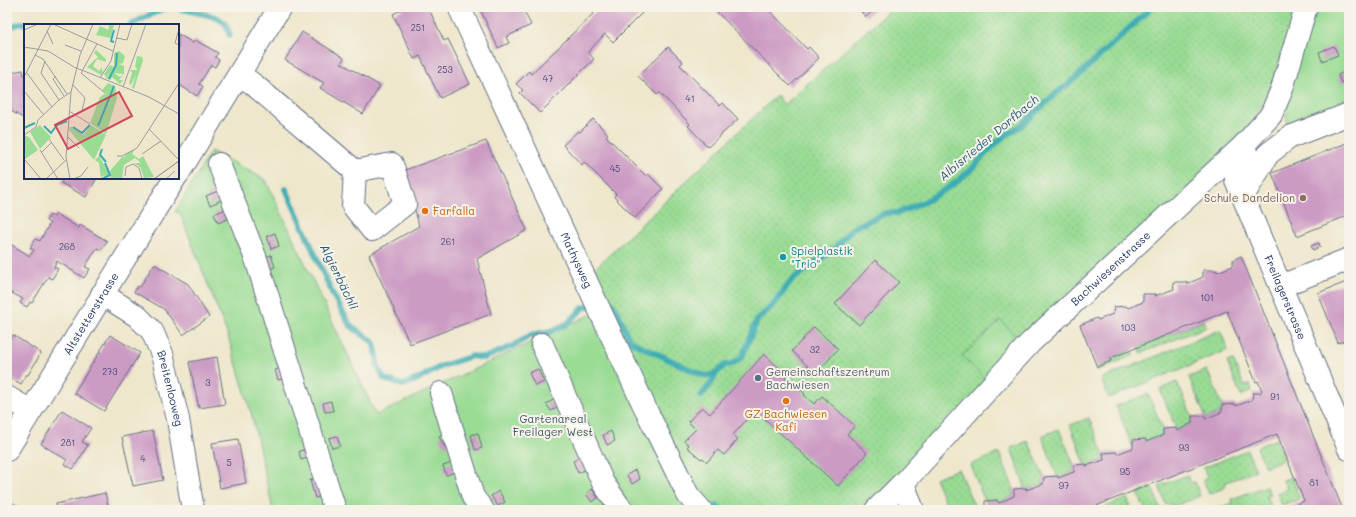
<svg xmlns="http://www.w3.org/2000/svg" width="1356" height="517" viewBox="0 0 1356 517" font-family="Mali,sans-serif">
<defs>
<pattern id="grass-dots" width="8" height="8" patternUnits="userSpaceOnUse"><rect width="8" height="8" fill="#9adc94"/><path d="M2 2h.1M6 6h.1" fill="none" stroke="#84bd82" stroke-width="1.8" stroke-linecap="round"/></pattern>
</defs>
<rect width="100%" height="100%" fill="#f7f3e8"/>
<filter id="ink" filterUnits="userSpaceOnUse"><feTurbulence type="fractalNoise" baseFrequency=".025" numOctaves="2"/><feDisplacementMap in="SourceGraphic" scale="8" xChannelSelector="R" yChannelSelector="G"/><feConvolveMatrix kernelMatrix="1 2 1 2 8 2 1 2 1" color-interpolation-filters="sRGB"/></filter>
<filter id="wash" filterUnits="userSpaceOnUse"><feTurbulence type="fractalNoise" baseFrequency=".012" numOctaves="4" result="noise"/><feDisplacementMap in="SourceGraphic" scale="16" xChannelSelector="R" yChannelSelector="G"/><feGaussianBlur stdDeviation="0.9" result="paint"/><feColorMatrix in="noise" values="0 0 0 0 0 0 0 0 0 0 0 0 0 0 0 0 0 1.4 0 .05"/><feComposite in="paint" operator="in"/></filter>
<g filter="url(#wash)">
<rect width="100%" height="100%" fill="#eee7cc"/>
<path fill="url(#grass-dots)" stroke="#5a8679" d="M893,7h406l-30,85 -13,24 -3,8 -388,386h-157l-12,-16 -106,-221 187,-178 7,10z
M1204,321l2,6 -65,26 -2,-6z
M1220,330l8,20 -119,48 -8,-19z
M1132,350l2,5 -36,15 -1,-3 15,-5 -1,-4z
M1233,360l11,26 6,-2 2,7 -11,5 -14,-34z
M1207,370l15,35v7l-17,7v-3l-16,-39z
M1177,382l15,34v7l-15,8 -17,-42z
M1148,394l15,35v6l-30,13 -17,-42z
M1089,418l14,35 1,7 -18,6 -16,-41z
M1059,429l15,36v7l-16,6 -16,-42z
M1276,439l8,20 -19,8 -8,-20z
M1028,441l16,36 -1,7 -17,6 -15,-42z
M1247,450l9,20 -31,13 1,4 -17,7 -6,-14 5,-2 -5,-10z
M999,453l15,36v7l-15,7 -2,-3 -12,1 -15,-36z
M958,469l18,41h-27l-14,-32z
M1187,475l4,8 4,-1 5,14 -28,11 -1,-4 -5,2 -7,-19z
M1292,477l8,22 -18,6 -5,-12 10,-4 -4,-9z
M1266,486l4,9 -4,1 6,14h-53v-2l14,-5 -1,-4z
M1152,487l9,23h-16l-7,-17z
M1127,498l5,12h-34z"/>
<path fill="#9adc94" stroke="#5a8679" d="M1311,7h38v94l-61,24 -3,-16z
M211,151l55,29 110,235 218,-102 98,197h-419l-21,-94 -24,-80 -48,-123 -5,-1z
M1001,320l20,23 -36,36 -23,-23z"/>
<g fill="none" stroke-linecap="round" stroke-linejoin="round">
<path stroke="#3aacb3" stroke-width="6" d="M130,25l32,-16 12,-2 42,10 9,6 5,12
M7,28l15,-5 10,2
M286,189l47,106 17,30 23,17 4,13v10l7,14 19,6 15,-6 24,-13 30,-10 12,2 29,-12 18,-11 20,-4 16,-7 16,-16 7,-2
M606,299c14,8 16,29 24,42l70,33 6,2 10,-3
M701,396l11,-14 4,-9 9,-8 8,-1 9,-7 15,-37 17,-16 18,-24 42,-31 19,-21 33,-15h12l26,-11 27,-16 20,-16 13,-15 19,-18 19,-12 32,-30 23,-18 75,-70
M717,506l3,4"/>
</g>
<g id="blocks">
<path fill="#cc9bc4" d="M407,7h21l16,34 4,-2 22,45 -30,14 -20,-42 -6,3 -21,-45z
M479,7h43l9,18 -25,12 3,6 -11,5z
M600,7h48l-35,35 -8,-8 -17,18 6,7 -54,54 -20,-20 3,-3 -7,-6 13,-13 2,3z
M712,7h54l41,42 2,-2 10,11 -29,28z
M857,7h20l-11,10z
M302,32l42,26 -3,5 39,23 -17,28 -43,-26 4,-5 -39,-23z
M178,34l15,9 2,-3 23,13 -3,4 4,3 -4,7 -4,-2 -12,19 4,2 -6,10 -19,-12z
M1334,46l4,9 -16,6 -3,-9z
M668,47l15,15 -3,3 40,41 3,-3 15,16 -30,28 -20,-21 2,-2 -30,-31 -3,2 -19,-19z
M23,70l2,9v36l-2,3 -12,-7 1,-2 -4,-2 -1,1v-35z
M1348,70l1,10 -8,3 -3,-8z
M593,119l15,15 -2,2 40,40 2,-2 15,15 -28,29 -21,-21 2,-3 -32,-32 -2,3 -19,-20 15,-14 2,1z
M486,141l41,89 -50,29 14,55 -81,30 -41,-89 50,-29 -14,-56z
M1349,142v73l-52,21 -25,-63z
M64,178h33l-11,19 -25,-14z
M220,190l4,9 -14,6 -4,-9z
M228,208l4,9 -14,6 -4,-9z
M56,214l23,14 1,-3 27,16 -6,9 -4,-2 -12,19 5,2 -6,9 -27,-17 -3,6 4,2 -6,10 -4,-2 -16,26 -2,-1 -3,5 -7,-4 3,-4 -13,-7 -3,4v-54l23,14 4,-6 -4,-2 5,-9 5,2 10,-18 -4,-2 4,-6 4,2z
M275,233l4,13 -8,3 -4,-13z
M1319,243l1,4 -7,3 -2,-4z
M271,255l4,12 -8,3 -5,-12z
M1241,256l102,254h-61l22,-9 -27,-67 -191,76h-106l5,-2v-7l12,-1 2,3 15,-7v-7l13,-1 -1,2 17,-6 1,-7 14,-1v2l16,-6v-7l12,-1v2l18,-6 -1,-7 13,-1 1,2 16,-6v-8l13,-1v3l17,-7v-6l13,-1 1,3 15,-8v-7h13v3l17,-7v-7l14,-1v2l16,-6 1,-7h7l2,-2 -4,-10 -2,1 -29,-71 -116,47v3l-14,6 -17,-42 17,-7 1,2 15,-6 1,-7 12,-1 2,2 15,-6v-8h13l-1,2 19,-7 -1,-7h13l1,2 16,-7v-7h13l1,2 16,-6v-6z
M875,260l24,22 -40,43 -24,-21z
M154,264l34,20 21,33 -26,18 -19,-26 -30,-17 4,-6 2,1z
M1349,281v58l-11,4 -20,-50z
M814,327l24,22 -22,25 -24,-23z
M13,335l28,18 -13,22h-2l-5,9 -14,-8v-31z
M110,335l30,18 -36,58 -30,-18z
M764,354l23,21 -2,3 15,13 1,-1 4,4 -1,1 10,9 8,-8 33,30 -8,8 20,19 -29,33 -83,-76 -22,25 5,4 -14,16 -6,-5 -11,12 -4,-4 -2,1 -14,-12 2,-2 -5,-4 12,-12 -8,-7 14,-15 8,7z
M217,357l8,47 -26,4 -10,-46z
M284,367l3,11 -9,2 -3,-10z
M538,369l6,13 -9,4 -6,-13z
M557,398l4,8 -10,5 -5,-7z
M331,401l2,10 -8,1 -2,-9z
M62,410l29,18 -9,14 6,3 -15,24 -9,-5 3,-4 -26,-16z
M153,431l10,49 -30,6 -11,-49z
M611,431l4,10 -8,4 -4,-10z
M478,433l4,15 -7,2 -4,-15z
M444,435l6,9 -5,3 -6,-10z
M337,436l3,10 -8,2 -3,-10z
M238,439l8,44 -26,5 -8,-45z
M305,450l2,8 -6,2 -2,-9z
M580,458l5,12 -7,3 -5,-12z
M452,463l3,9 -9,3 -3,-9z
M635,470l5,9 -8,5 -5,-9z
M316,478l6,18 -7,2 -5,-18z
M592,489l6,9 -6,4 -6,-8z
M499,491l6,11 -7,4 -7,-10z
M105,493l4,17h-52l-1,-6z
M9,501l14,9h-16v-5z"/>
</g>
</g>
<g filter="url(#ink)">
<use href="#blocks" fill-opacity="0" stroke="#656f84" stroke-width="1"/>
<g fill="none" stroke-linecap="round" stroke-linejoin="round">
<defs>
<g id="minor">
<path id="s1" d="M459,7l188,405 41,83 13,15"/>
<path d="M240,75l13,9 102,87 37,-7 13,40 -33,26 -19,-24 2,-35"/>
<path id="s2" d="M1244,145l3,11 -11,24 113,269"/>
<path d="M219,164l37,95 79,251"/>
<path d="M178,174l102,-167"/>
<path d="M1243,196l25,-42 22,-17 59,-23"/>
<path d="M1281,286l68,-27"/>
<path id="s3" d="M102,294l35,22 15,15 10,23 16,65 15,91"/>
<path d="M542,344l61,139 19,27"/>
<path d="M441,393l32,104 10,13"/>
<path d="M7,397l24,14"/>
<path id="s4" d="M7,450l131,-213 37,-59"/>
<path d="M903,483l10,27"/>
<path id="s5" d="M876,510l27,-27 127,-140 214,-198 27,-30 11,-26 24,-82"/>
</g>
</defs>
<use href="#minor" stroke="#656f84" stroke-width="24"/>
<use href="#minor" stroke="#fff" stroke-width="22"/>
</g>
</g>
<circle fill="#8d6e63" stroke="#f7f3e8" stroke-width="1.5" cx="1303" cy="198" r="4"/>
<g fill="#e8710a" stroke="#f7f3e8" stroke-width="1.5">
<circle cx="425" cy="211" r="4"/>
<circle cx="786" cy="401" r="4"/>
</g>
<circle fill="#0f9aa8" stroke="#f7f3e8" stroke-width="1.5" cx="783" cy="257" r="4"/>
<circle fill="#5c6f8a" stroke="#f7f3e8" stroke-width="1.5" cx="758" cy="378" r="4"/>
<g text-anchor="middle" stroke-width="4" stroke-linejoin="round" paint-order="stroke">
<g font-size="9" fill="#474a78">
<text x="418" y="31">251</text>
<text x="445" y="73">253</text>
<text x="548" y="82">47</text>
<text x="690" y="102">41</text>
<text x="615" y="172">45</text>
<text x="448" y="245">261</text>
<text x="67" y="250">268</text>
<text x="1207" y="301">101</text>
<text x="1128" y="331">103</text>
<text x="815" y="353">32</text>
<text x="110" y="375">273</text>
<text x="208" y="386">3</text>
<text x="1275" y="400">91</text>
<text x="68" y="446">281</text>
<text x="1184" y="451">93</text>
<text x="143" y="462">4</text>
<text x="229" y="466">5</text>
<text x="1125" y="475">95</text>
<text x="1314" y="486">81</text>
<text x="1064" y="489">97</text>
</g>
<g font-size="11" fill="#785e54" stroke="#f7f3e8" text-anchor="end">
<text x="1295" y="202">Schule Dandelion</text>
</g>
<g font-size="11" fill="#c56008" stroke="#f7f3e8" text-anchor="start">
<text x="433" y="215">Farfalla</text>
<text x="786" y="418" text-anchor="middle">GZ Bachwiesen<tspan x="786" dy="13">Kafi</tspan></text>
</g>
<g font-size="11" fill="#0d838f" stroke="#f7f3e8" text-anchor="start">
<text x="791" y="255">Spielplastik<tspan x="791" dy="13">"Trio"</tspan></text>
</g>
<g font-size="11" fill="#1b2f5e" stroke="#f7f3e8">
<text dy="4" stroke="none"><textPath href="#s1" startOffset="279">Mathysweg</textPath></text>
<text dy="4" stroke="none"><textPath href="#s5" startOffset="337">Bachwiesenstrasse</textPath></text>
<text dy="4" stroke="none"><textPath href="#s2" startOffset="165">Freilagerstrasse</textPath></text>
<text dy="4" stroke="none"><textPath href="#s4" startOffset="160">Altstetterstrasse</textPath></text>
<text dy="4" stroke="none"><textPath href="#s3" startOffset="123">Breitenlooweg</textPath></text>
</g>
<g font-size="11" fill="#4e5e75" stroke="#f7f3e8" text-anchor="start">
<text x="766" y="376">Gemeinschaftszentrum<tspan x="766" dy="13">Bachwiesen</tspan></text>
</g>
<g font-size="11" fill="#3b5a6c" stroke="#f7f3e8">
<text x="553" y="423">Gartenareal<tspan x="553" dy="13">Freilager West</tspan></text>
</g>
<g font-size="12" font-style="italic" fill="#265b7c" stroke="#f7f3e8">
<text transform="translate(989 138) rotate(-40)" y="4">Albisrieder Dorfbach</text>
<text transform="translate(339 277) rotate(64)" y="4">Algierbächli</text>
</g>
</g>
<g transform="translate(24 24)">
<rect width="155" height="155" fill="#eee7cc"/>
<path d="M86,0h4l-3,14 -15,-3 4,-9 8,4zM72,26l10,9v3l-9,-3 -4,7 6,5 3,-4v5l4,-4 -5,7 -14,-8 11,-10 -4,-4zM95,27l6,5 -2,7 -4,1 5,2v8l-10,-1 6,4 4,-3 -5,6h4l-3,4 -8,-7 -2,3 -4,-2 5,-7 -5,6 -2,-3 6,-9 4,2v-14zM113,32l5,1 1,3 -9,29 -2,-1 4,-14 -5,11 -2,-2 3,-10 -2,-3h8l-3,-3zM84,59l7,3 2,12 -11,36 -16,-11 10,-26 6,-4 -4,-3zM111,125l-3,5 7,5 4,-3 11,21 -10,1 -4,-11 -6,-4h7l-6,-5 -11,7 -2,14h-15l4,-2 -1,-6 12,-14 2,-1v3l1,-4z" fill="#9adc94"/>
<path d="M16,101l11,12 -11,12 -10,-17z" fill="#9adc94"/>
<path d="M67,101l15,10 -12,25 -25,-30v-3h3l11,8zM0,111l5,2 9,13 -13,9zM75,132l11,19 -8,1 -1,2 -2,-15 -4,-3z" fill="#9adc94"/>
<path fill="none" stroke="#3aacb3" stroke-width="2" d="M90,6l-3,11 3,1M85,55l7,-14 1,-12M20,102l7,7 6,-8 10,-4M74,102l16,-40M49,103l9,6 8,-8M0,104l11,-5M78,125l-2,6 6,7M78,155l8,-4 -5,-12"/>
<path fill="none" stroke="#9a9da0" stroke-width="1" d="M29,0l60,27M155,5l-4,14 4,2M0,6l14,-6M23,7l6,13M93,14l10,2 5,-16M73,20l-16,29 24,20M41,21l16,6M0,23l24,4 26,16 75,30 30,17M11,31l8,4 24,35M21,37l-4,12 18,27M3,49l25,34M32,52l-3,3 11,17M0,53l27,-53M76,54l11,-17 9,-37M49,61l12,13 -3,13M99,63l23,-63M0,67l20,24M45,87l21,13M125,105l30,31M0,111l12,-8 2,-7 21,-20 12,-8M43,112l12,12M25,115l15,21M16,126l18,29M17,129l10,-10M118,130l19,-13M93,132h5l15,-8 42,-65M1,136l16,19M101,152l1,-9 7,-3 6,4 3,11M22,155l20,-19M46,155l-4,-22 5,-65 9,-37 13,-31M49,155l8,-3 7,-9M130,155l25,-18M130,155l25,-18M142,155l9,-8"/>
<path fill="#d1495b" fill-opacity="0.15" stroke="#d1495b" stroke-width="2" d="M95,68l13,24 -64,33 -13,-24z"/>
<rect width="155" height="155" fill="none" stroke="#1b2f5e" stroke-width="2"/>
</g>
<rect width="1356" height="517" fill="none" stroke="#f7f3e8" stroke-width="24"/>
</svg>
